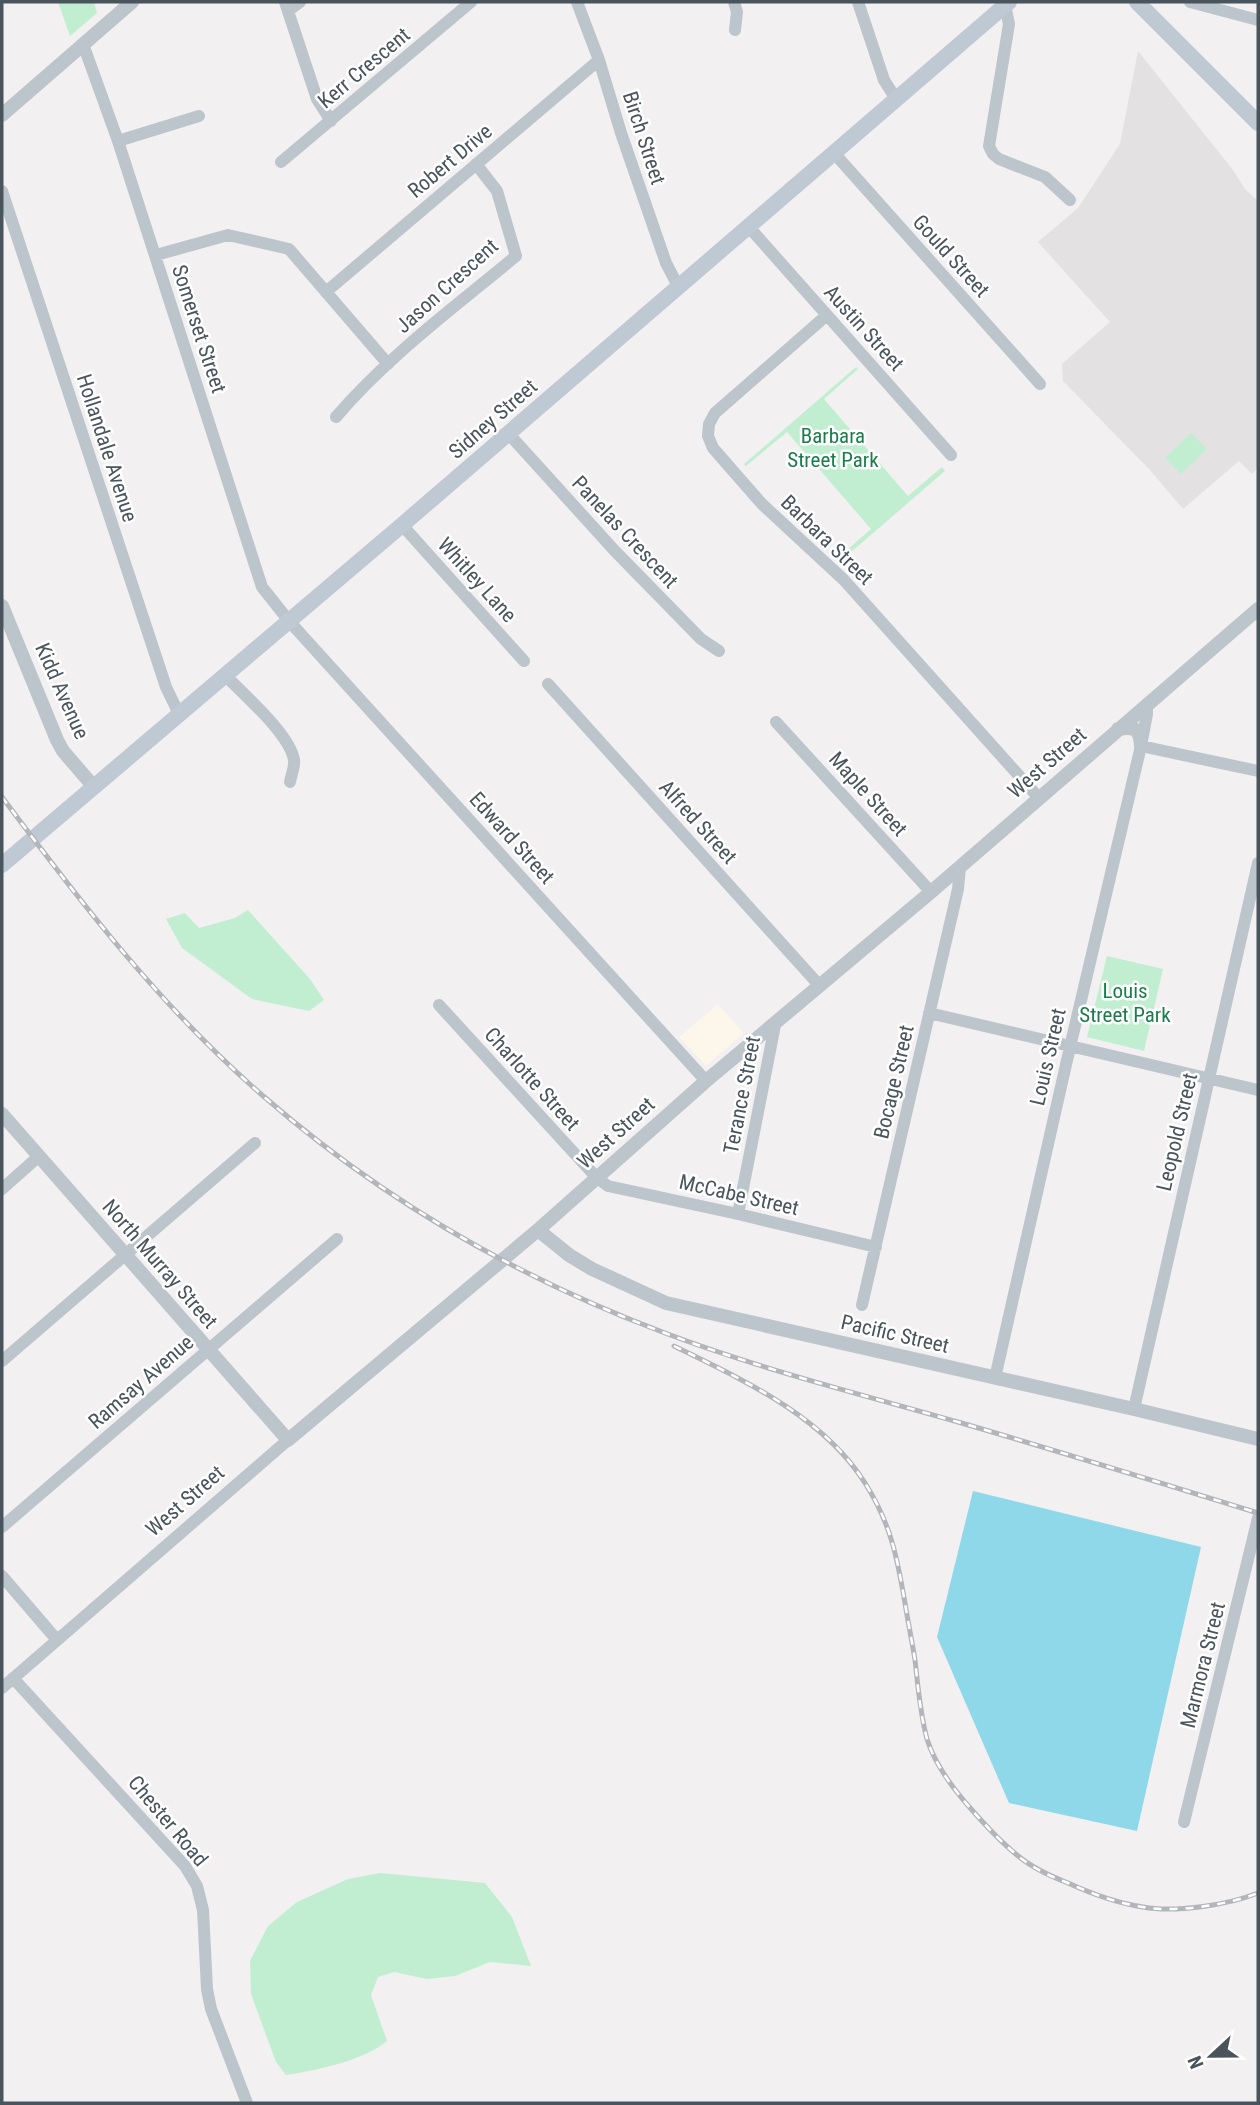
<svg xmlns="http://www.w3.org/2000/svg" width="1260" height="2105" viewBox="0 0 1260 2105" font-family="'Roboto Condensed',sans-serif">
<rect width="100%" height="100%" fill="#f2f0f0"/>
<path fill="#fcf6eb" d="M718,1004l26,29 -38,33 -27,-29z"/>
<path fill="#e3e1e2" d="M1138,51l95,119 12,19 13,12v267l-6,6 -13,-13 -56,48 -33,-39 -87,-89 -1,-17 48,-42 -72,-80 40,-34 42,-64z"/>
<path fill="#c1eed1" d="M58,2h36l3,11 -27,23z
M856,367l2,2 -34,30 84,97 34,-29 3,4 -102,88 -3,-3 31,-27 -84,-97 -41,34 -2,-2z
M1191,433l16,16 -26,25 -16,-16z
M248,910l62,69 14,21 -15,11 -57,-12 -70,-51 -16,-29 19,-6 14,15 36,-10z
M1107,956l56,13 -19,82 -57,-14z
M380,1873l105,10 27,34 19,49 -41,-4 -35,14 -28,3 -33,-7 -16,5 -7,18 16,46c-24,20 -70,29 -101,34l-10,-13 -25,-68 -1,-33 18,-35 29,-24 51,-23z"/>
<path fill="#8fd8e9" d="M973,1491l228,56 -64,284 -128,-28 -72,-166z"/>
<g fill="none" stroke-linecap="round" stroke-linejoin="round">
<path stroke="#bcc5cc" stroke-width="12" d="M285,2l32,97 14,22
M577,2l22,58 22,73 45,130 12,23
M734,2l3,10 -2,18
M858,2l26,78 12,19
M1190,2l68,18
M1005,5l4,19 -20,122 4,8 6,5 46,18 25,23
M288,11l12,-9
M83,44l35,97 144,446 27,34 417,460
M118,141l81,-25
M834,153l206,231
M281,162l190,-160
M2,191l164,496 13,27
M748,226l203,229
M156,255l72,-20 61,14 99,115
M327,291l272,-231
M827,315l-112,98 -6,11 -1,12 5,12 49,56 82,76 195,218
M336,417c52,-61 119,-110 180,-161l-19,-65 -21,-27
M508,433l106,117 87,89 18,12
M402,525l122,136
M225,675c18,19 65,59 69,85 1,7 -3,15 -4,22
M548,684l271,301
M776,722l155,170
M1141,746l117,25
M439,1005l158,173 11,8 130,28 138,33
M929,1013l329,77
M2,1189l36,-32
M738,1214l37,-189
M862,1305l96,-416 2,-22
M2,1361l253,-218
M995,1378l75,-331 71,-301 6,-32v-10
M1134,1409l124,-546
M2,1527l335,-288
M2,1576l55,64
M13,1678l172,188 12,20 6,24 4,79 4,20 36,94
M2,1688l286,-248
M1184,1822l74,-304"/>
<path stroke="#bcc5cc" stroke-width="14" d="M2,115l130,-113
M2,606l55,134 6,11 31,36
M1118,729c17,-3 22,0 23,17
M2,1114l286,326 250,-210 168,-149 225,-189 327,-283
M538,1230l31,25 23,14 74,34 468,106 124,30"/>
<path stroke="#bfc9d3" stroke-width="16" d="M1137,2l121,121
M2,865l400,-340 607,-523"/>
<defs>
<path id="rail" d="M2,797c79,106 159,210 260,298 118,103 256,183 403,238 95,36 195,61 293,89 100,29 200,60 300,91
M674,1346c69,34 149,70 191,137 26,41 32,74 40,120 3,19 7,38 10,57 3,27 5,53 12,79 8,26 27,51 45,71 14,16 29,32 45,45 15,13 33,21 51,28 24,11 49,20 75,24 32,6 85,-2 115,-14"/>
</defs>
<use href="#rail" stroke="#b2b5ba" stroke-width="5"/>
<use href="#rail" stroke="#fff" stroke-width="2.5" stroke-dasharray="8" stroke-linecap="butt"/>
</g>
<g text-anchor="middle" stroke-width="5" stroke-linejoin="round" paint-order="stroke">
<g font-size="21" fill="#49545d" stroke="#fff">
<text transform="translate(364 68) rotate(-40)" y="7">Kerr Crescent</text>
<text transform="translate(644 138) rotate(72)" y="7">Birch Street</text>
<text transform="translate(450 161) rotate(-40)" y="7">Robert Drive</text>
<text transform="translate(951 256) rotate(48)" y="7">Gould Street</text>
<text transform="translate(447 286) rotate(-42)" y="7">Jason Crescent</text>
<text transform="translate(864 328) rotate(48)" y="7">Austin Street</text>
<text transform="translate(199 329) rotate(72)" y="7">Somerset Street</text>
<text transform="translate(493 419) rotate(-41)" y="7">Sidney Street</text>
<text transform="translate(107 448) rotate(72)" y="7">Hollandale Avenue</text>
<text transform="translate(625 532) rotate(47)" y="7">Panelas Crescent</text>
<text transform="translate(827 540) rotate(44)" y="7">Barbara Street</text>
<text transform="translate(477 580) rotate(48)" y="7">Whitley Lane</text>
<text transform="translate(62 691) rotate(66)" y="7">Kidd Avenue</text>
<text transform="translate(1047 763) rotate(-41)" y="7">West Street</text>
<text transform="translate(868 794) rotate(48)" y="7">Maple Street</text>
<text transform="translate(698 822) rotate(48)" y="7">Alfred Street</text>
<text transform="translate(512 838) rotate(48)" y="7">Edward Street</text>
<text transform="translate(1048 1057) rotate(-77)" y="7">Louis Street</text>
<text transform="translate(532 1079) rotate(48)" y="7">Charlotte Street</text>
<text transform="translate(894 1082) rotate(-77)" y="7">Bocage Street</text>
<text transform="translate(742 1095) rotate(-79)" y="7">Terance Street</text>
<text transform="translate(1177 1132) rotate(-77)" y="7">Leopold Street</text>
<text transform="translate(616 1133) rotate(-42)" y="7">West Street</text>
<text transform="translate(739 1195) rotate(13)" y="7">McCabe Street</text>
<text transform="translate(160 1264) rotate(49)" y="7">North Murray Street</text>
<text transform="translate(895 1334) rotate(13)" y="7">Pacific Street</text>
<text transform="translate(141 1382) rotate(-41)" y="7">Ramsay Avenue</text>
<text transform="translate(185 1501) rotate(-41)" y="7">West Street</text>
<text transform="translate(1203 1665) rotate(-76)" y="7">Marmora Street</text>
<text transform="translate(168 1821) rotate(50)" y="7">Chester Road</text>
</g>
<g font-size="21" fill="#1b7d4a" stroke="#fff">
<text x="833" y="443">Barbara<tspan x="833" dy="24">Street Park</tspan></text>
<text x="1125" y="998">Louis<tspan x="1125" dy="24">Street Park</tspan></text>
</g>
</g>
<rect width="1260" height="2105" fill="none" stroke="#49545d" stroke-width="7"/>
<g transform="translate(1211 2056) rotate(248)" stroke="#ffffff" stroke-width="5" paint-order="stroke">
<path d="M0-5L12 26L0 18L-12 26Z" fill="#49545d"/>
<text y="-10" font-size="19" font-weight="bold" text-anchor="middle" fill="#49545d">N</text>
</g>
</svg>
